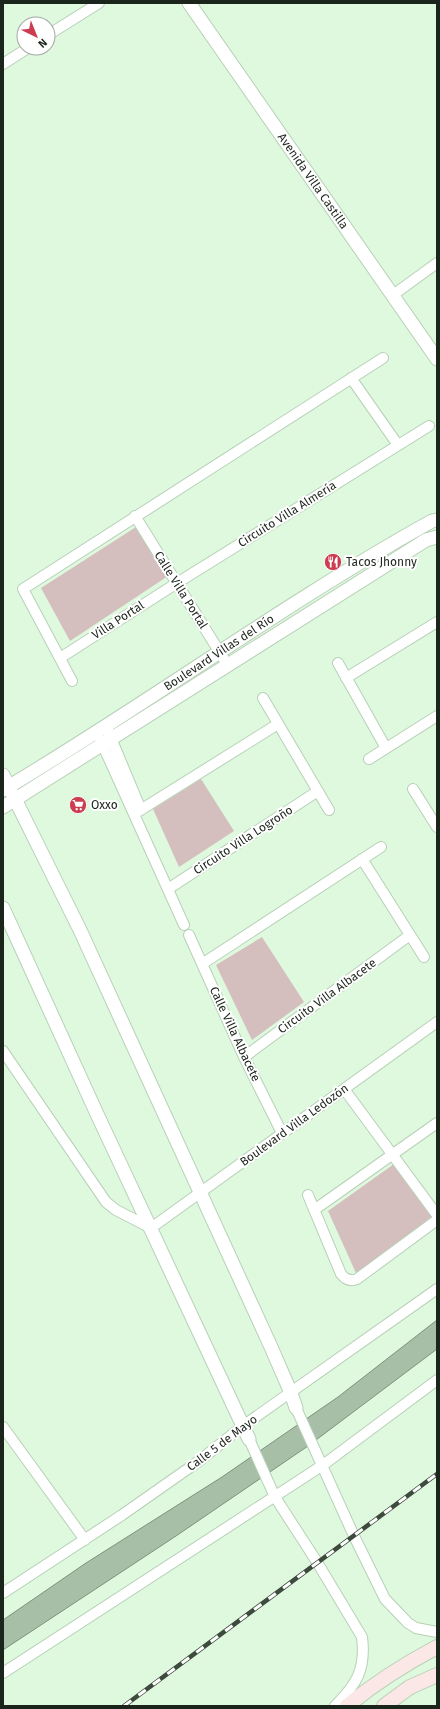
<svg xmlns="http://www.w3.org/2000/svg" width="440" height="1709" viewBox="0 0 440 1709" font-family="'Fira Sans',sans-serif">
<rect width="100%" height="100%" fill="#dff9df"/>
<path fill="#d5bebe" d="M136,527l32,49 -98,65 -29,-53z
M201,779l33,52 -55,36 -26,-58z
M262,937l42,65 -52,38 -36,-75z
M394,1164l39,52 -77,57 -28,-62z"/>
<path fill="#a7bfa7" stroke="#7d917d" d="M437,1320v29l-129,97 -132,90 -173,114v-30l83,-57 136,-86 116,-80z"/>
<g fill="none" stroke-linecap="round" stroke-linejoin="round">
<defs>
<path id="minor" d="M48,35l51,-32
M3,64l25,-16
M393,295l44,-32
M351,378l47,67
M135,516l92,148
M60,658l117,-75 252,-157
M338,663l48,85
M346,678l91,-56
M72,681l-49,-92 360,-231
M263,698l66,112
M106,726l35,84
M100,739l84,186
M369,759l68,-43
M413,789l24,38
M134,814l144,-90
M362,859l62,98
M168,889l150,-98
M189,935l55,122 38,76
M202,964l179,-117
M3,1051l103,151 10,8 35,18 286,-206
M244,1057l166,-122
M344,1089l93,126
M308,1195l33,79c4,5 9,8 16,5l80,-59
M314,1210l123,-87
M296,1408l58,128 31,63 23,24 8,5 21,4
M3,1427l82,113
M249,1439l26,58 42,65 45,75c4,32 -5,47 -27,69
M3,1593l119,-78 77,-54 44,-35 194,-137
M3,1673l320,-208 114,-85"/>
<g id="tertiary">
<path id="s1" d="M189,3l248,356"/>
<path d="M3,775l77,155 191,417 20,46 5,15"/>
<path id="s2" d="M3,790c145,-86 281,-187 429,-269l5,-1"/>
<path d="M3,807l423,-267 11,-3"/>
<path d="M3,908l94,206 152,325"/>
</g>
<path id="secondary" d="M347,1706c28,-23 58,-42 90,-59
M384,1706l26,-19 27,-12"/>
</defs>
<use href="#minor" stroke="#b7d0b7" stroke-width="12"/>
<use href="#tertiary" stroke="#b7d0b7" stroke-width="15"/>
<use href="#secondary" stroke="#b7d0b7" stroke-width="16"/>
<use href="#minor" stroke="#fff" stroke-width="10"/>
<use href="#tertiary" stroke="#fff" stroke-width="13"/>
<use href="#secondary" stroke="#fce7e7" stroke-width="14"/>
<defs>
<path id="rail" d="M124,1706l313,-232"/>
</defs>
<use href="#rail" stroke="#3e4a3e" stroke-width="4.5"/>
<use href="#rail" stroke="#fff" stroke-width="3" stroke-dasharray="9" stroke-linecap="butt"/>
</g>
<defs>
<symbol id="restaurant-disc" viewBox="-11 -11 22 22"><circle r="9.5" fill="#cd3d51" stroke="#fff"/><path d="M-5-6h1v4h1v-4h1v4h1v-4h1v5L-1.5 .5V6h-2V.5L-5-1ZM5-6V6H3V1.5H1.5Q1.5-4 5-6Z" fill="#fff"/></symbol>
<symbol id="supermarket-disc" viewBox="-11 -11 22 22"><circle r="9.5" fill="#cd3d51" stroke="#fff"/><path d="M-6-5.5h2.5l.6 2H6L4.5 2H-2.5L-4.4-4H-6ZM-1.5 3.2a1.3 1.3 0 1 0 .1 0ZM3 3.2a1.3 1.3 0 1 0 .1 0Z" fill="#fff"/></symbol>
</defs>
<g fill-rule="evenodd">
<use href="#restaurant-disc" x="323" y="552" width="20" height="20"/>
<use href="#supermarket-disc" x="68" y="795" width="20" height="20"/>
</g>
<g text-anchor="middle" stroke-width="4" stroke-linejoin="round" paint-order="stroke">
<g font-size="12" fill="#1c251c" stroke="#fff">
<text dy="4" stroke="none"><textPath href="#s1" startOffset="217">Avenida Villa Castilla</textPath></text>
<text transform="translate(287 514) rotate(-32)" y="4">Circuito Villa Almería</text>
<text transform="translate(181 590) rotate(58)" y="4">Calle Villa Portal</text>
<text transform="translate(118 620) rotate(-33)" y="4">Villa Portal</text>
<text dy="4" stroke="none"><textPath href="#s2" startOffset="256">Boulevard Villas del Río</textPath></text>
<text transform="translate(243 840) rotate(-33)" y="4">Circuito Villa Logroño</text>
<text transform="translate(327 996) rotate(-36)" y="4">Circuito Villa Albacete</text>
<text transform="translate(235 1034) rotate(65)" y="4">Calle Villa Albacete</text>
<text transform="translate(294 1125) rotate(-36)" y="4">Boulevard Villa Ledozón</text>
<text transform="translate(222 1443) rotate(-37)" y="4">Calle 5 de Mayo</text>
</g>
<g font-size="12" fill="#1c251c" stroke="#fff" text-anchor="start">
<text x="346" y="566">Tacos Jhonny</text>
<text x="91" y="809">Oxxo</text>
</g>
</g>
<rect width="440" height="1709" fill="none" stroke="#1c251c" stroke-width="8"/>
<g transform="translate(36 36) rotate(137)"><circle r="19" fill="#ffffff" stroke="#a4a8a4"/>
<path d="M0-3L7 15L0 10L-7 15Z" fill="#cd3d51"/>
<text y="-6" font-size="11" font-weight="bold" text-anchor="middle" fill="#1c251c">N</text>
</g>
</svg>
